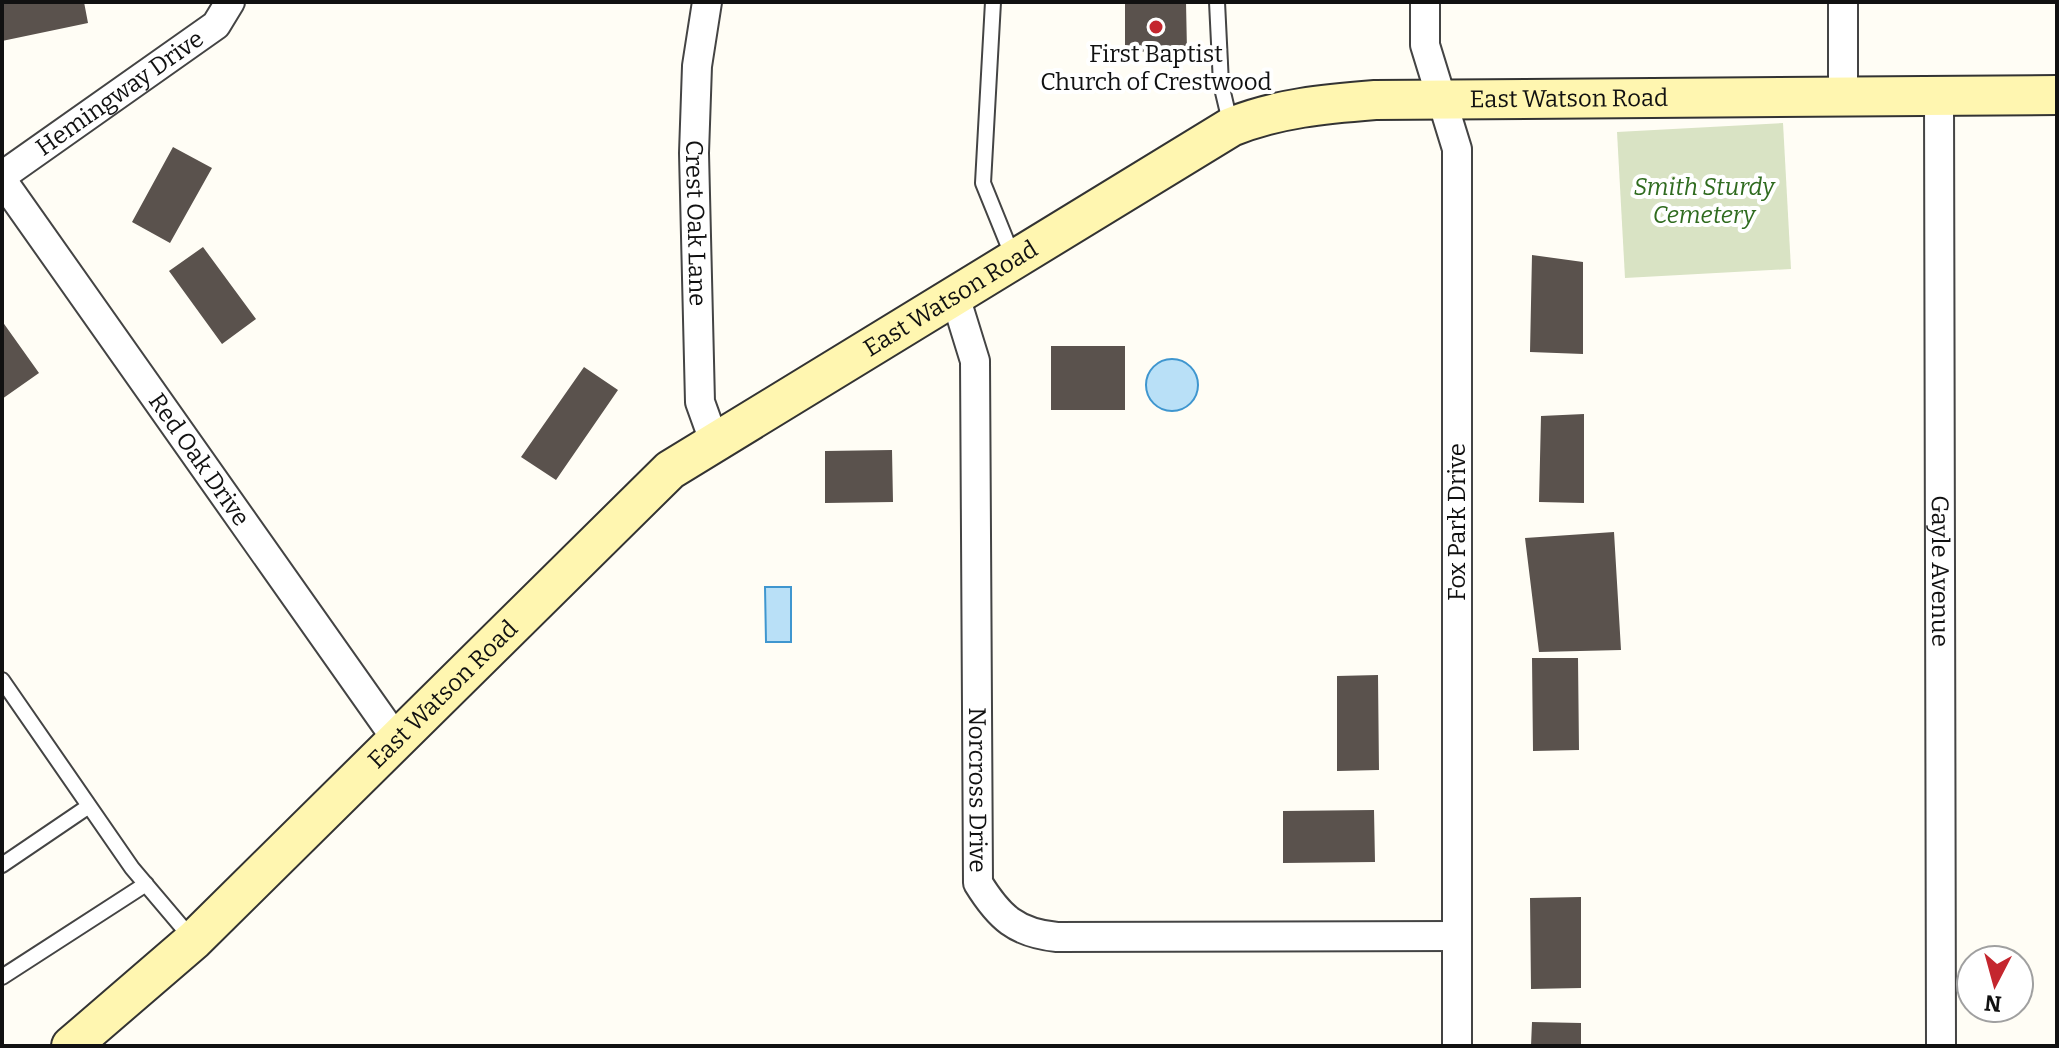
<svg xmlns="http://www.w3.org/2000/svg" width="2059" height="1048" viewBox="0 0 2059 1048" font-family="Bitter,serif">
<rect width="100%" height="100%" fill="#fffdf5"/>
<path fill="#d9e3c4" d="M1783,123l8,146 -166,9 -8,-146z"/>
<path fill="#b9e0f7" stroke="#3f96cf" stroke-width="2" d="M1146 385a26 26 0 1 1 52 0a26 26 0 1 1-52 0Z
M765,587h26v55h-25z"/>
<path fill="#5a524d" d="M2,2h82l4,21 -86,18z
M1125,2h61l1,49 -62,1z
M173,147l39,21 -42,75 -38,-21z
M203,247l53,72 -34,25 -53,-73z
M1532,255l51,7v92l-53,-2z
M2,321l37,52 -37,26z
M1051,346h74v64h-74z
M584,367l34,23 -62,90 -35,-23z
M1584,414v89l-45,-1 2,-86z
M892,450l1,52 -68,1v-52z
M1614,532l7,118 -82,2 -14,-114z
M1532,658h46l1,92 -46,1z
M1378,675l1,95 -42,1v-95z
M1374,810l1,52 -92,1v-52z
M1581,897v91l-50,1 -1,-91z
M1532,1022l49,1v23h-50z"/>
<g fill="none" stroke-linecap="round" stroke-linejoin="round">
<defs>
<path id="lane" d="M993,2l-10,181 30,74
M1217,2l4,82 10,42
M2,680l130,188 61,72
M2,865l87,-59
M2,977l144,-93"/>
<g id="street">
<path id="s1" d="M707,2l-10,64 -3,87 6,249 14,39"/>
<path d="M1425,2v43l32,104v897"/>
<path d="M1843,95v-93"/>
<path id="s2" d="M1939,95l2,951"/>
<path id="s3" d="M2,176l214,-151 14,-23"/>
<path id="s4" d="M2,180l395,560"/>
<path id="s5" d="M954,293l21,68 3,522c21,34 38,50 79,54l400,-1"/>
</g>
<g id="secondary">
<path id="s6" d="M71,1046l123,-106 476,-470 561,-343c47,-19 94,-23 144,-27l682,-5"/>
</g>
</defs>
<use href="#lane" stroke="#444" stroke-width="18"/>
<use href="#street" stroke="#444" stroke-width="32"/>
<use href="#secondary" stroke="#333" stroke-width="42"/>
<use href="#lane" stroke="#fff" stroke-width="14"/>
<use href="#street" stroke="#fff" stroke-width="28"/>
<use href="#secondary" stroke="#fff6b0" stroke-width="38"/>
</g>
<circle fill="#c4262e" stroke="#fff" stroke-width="3" cx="1156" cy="27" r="8"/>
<g text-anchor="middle" stroke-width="8" stroke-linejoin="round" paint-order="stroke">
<g font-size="24" fill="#111" stroke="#fff">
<text x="1156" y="62">First Baptist<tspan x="1156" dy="28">Church of Crestwood</tspan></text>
</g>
<g font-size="24" fill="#111" stroke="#fff">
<text dy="8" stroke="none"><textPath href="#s3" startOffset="144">Hemingway Drive</textPath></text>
<text dy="8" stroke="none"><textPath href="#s6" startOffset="1830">East Watson Road</textPath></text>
<text dy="8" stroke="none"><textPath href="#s1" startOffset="222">Crest Oak Lane</textPath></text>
<text dy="8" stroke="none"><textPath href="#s6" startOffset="1160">East Watson Road</textPath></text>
<text dy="8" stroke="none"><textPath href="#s4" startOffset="342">Red Oak Drive</textPath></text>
<text transform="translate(1457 522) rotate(-90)" y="8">Fox Park Drive</text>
<text dy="8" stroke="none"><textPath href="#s2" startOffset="476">Gayle Avenue</textPath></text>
<text dy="8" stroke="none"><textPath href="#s6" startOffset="512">East Watson Road</textPath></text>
<text dy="8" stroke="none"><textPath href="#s5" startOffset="500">Norcross Drive</textPath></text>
</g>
<g font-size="24" font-style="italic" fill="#2f6b1f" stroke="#fff">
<text x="1704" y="195">Smith Sturdy<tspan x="1704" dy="28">Cemetery</tspan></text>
</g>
</g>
<rect width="2059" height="1048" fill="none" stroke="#111111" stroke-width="8"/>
<g transform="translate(1995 984) rotate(186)"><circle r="38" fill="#ffffff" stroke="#a0a0a0" stroke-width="2"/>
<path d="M0-6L14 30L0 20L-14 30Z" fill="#c4262e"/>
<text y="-12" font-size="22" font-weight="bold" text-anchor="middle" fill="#111111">N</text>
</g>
</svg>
